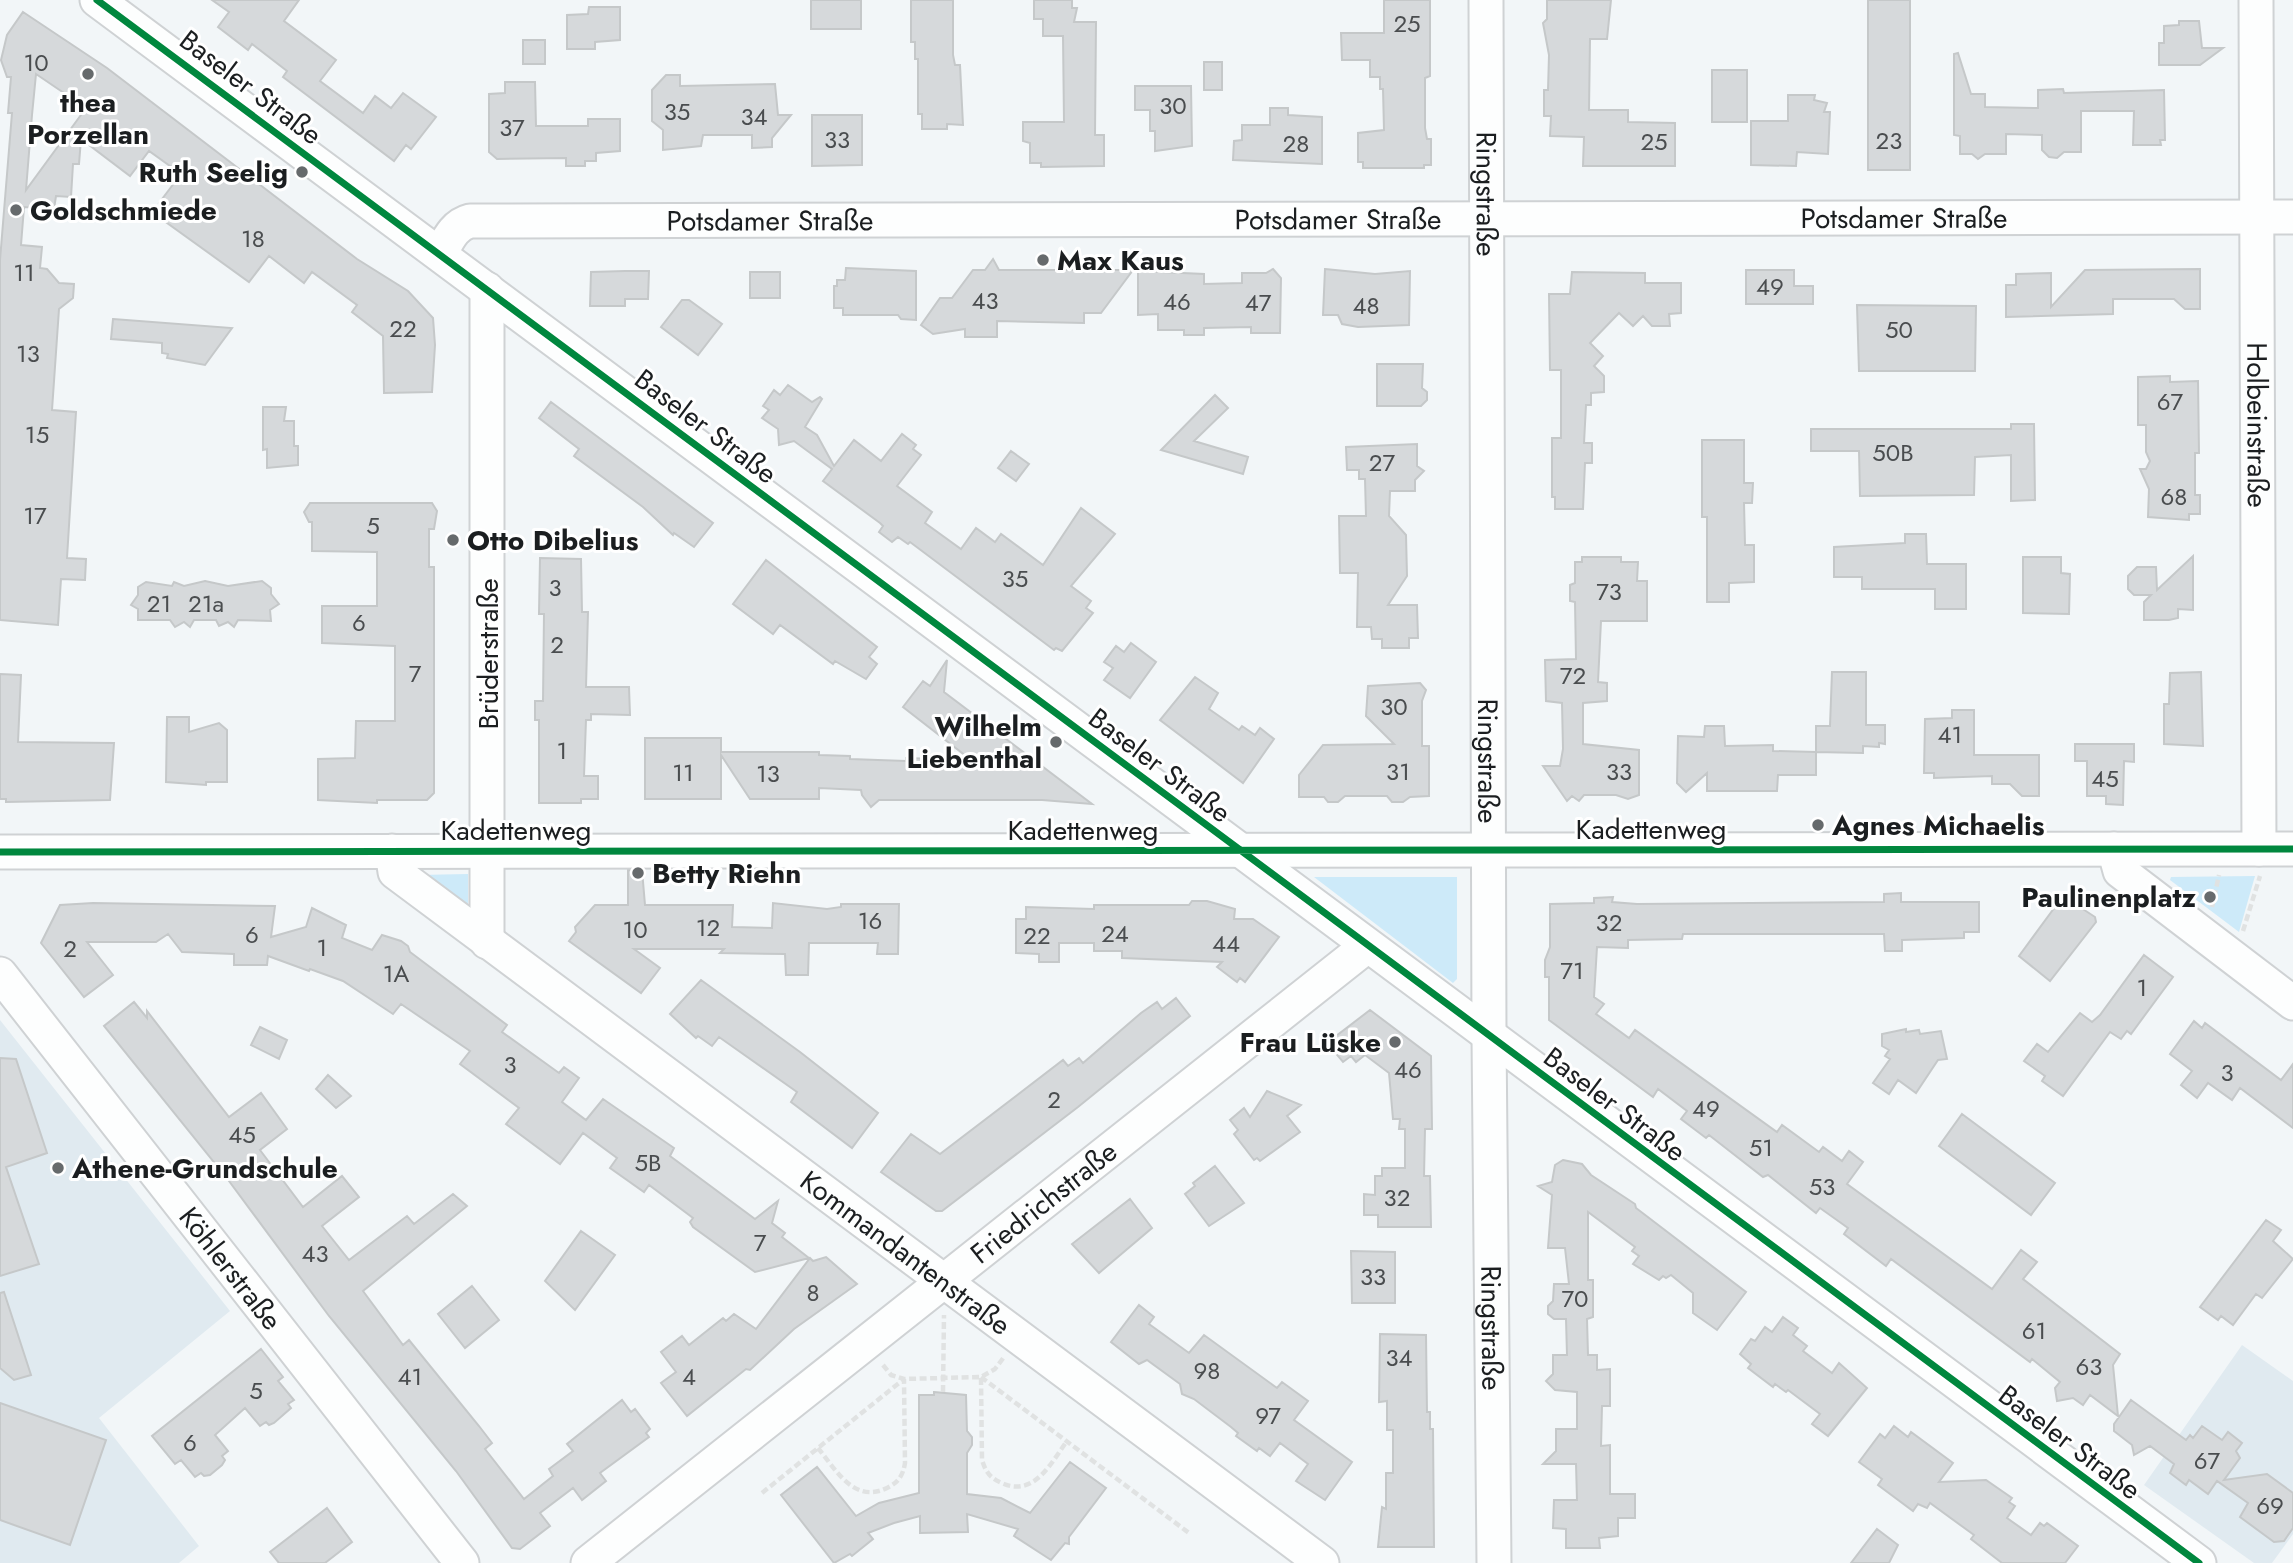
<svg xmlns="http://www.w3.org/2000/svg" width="2293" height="1563" viewBox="0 0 2293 1563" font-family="Jost,sans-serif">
<rect width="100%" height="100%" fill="#f2f6f8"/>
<path fill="#e0eaf0" d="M0,1020l230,291 -131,107 100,128 -20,17h-179z
M2242,1345l51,36v153l-21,29h-18l-110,-78z"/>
<path fill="#cdeaf9" d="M468,874v41l-50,-40z
M2255,876l-16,56 -69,-52 1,-3z
M1314,877h143v102l-4,4z"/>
<path fill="#d6d9db" stroke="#c5c8c9" stroke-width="2" fill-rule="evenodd" d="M212,0h87l-15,21 52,39 -16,21 43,32 12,-17 16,12 12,-15 33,24 -25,32 -5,-4 -12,16 -111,-84 4,-6 -35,-27 -4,6 -30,-23 11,-15z
M811,0h50v29h-50z
M911,0h42v55l2,10h5l3,60 -16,-1v5h-25v-15h-4v-55h-3v-17h-4z
M1034,0h38v8h5l-3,14h22l-1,113h9v31l-63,1v-4h-11v-20l-7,-2v-19h41l-1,-86h-20v-17h-9z
M1384,0h46v76l-5,2v50l2,11h4v26h-7v3h-61v-6h-5v-29l26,-3 -1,-41h-3v-12h-10v-17h-28l-1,-27h43z
M1547,0h64l-4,39h-17l-1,71h39v12l47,1v43h-92l1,-29 -34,-1 1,-20h-7v-26h4l1,-35 -6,-32 4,-4z
M1868,0h42v170h-42z
M589,7h31v33l-25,2v7h-28v-34l21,-1z
M23,12l84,56 250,191 51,32 25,27 2,27 -3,47 -48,1 -1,-57 -31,-24 5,-7 -45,-33 -8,11 -35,-27 -20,26 -93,-67 7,-9 -4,-3 22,-29 -32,-23 -19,25 -49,-37 -2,25h-6l-2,33 -15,-1 -2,13 -30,-2 -3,38 21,2 -2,21 7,1 12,14 15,1 -1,14 -14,11 -7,101 24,2 -9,146 19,1 -1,21 -24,-1 -3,46 -58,-5v-360l12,-147h-4l3,-36h-4l-6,-17 6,-25zM36,74l50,34 -60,82 6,-75z
M2179,21h20l3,27h21l-23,17h-41v-22h5v-17l15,-1z
M523,40h22v24h-22z
M1958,53l13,41h14v13l53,1v-18l25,-1 1,4 100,-3 1,50h-5l1,5h-28l1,-34h-53v41h-17l-7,6 -8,-1 -7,-7v-15l-36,-1v20h-21l-7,5 -6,-5h-12v-18l-6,-1v-81z
M1204,62h18v28h-18z
M1712,70h35v52h-35z
M666,75h14v11l95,-2 3,31h13l-19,23v9l-20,1v-13h-49l-2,11 -38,4v-20l-11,-9v-31z
M505,82h30l1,44h52v-7h32v32l-24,2v8h-11v5h-19v-8l-69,1 -8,-7v-58l16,-1z
M1135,86h56l1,60 -37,5v-20h-5v-21h-15z
M1788,95h27l-1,5 13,3 -3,9h6l-2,42 -31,-2 -1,14 -45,-1v-44h37z
M1270,108h18v7l34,2v47l-89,-4 1,-19 8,-1v-15h28z
M812,115h50v50l-50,1z
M993,259l6,11h134l-32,43h-17v10l-87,-2v16h-32v-8l-32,5 -12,-9 19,-27h12l21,-28h12z
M846,268l70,3v49l-15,-1 -3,-4h-55v-7h-9v-22h3v-6h8z
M1273,269l8,9 -1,55h-29v-6l-47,1v7h-20v-5h-26v-16l-20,1v-44l66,3v10l38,-1v-10h24z
M1325,269l50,5 35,-3 -1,54 -51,2 -16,-3 -4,-9h-15z
M2200,269v40h-15l-11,-10h-61v15l-107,3v-32h10v-11l35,-1v34l34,-37z
M1746,270h48v16h19v18h-67z
M625,271h24l-1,28h-23v7h-35l1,-34z
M750,272h30v26h-30z
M1572,272l73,1v10h36v30l-12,1 1,12h-18l-9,-10 -10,10 -14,-13 -29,30 13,13 -9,10 10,10v16l-13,1v12h-5l-2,38h8v20h-7l-2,46h-28v-12h-3v-59h9v-68h-11l-1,-76h21z
M682,300h7l33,24 -24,31 -37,-28z
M1857,305l119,1 -1,65h-116z
M113,319l119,9 -27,37 -38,-7 1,-4 -6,-1v-10l-51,-4z
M1377,364h46l-1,24 5,4v8l-6,6h-44z
M2170,376v6l28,-1 1,72h-4v42h5v19h-11v6l-41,-3 1,-28 -9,-20h6l4,-8 -4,-9v-27h-8v-48z
M788,385l24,17 8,-5 2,2 -17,28 12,8 17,31 20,-26 27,21 21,-27 14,11 -3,4 8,6 -24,31 35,26 -7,11 36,26 15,-21 19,14 6,-8 42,31 38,-57 34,26 -44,52 20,15 -5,7 7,5 -31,38 -6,-3 -2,2 -144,-108 -2,2 -10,-7 -6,5 -13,-10 4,-6 -3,-3 -57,-42 9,-12 -38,-28 -15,4 -1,-16 -16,-11 7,-8 -6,-4 11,-16 6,5z
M1215,395l13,13 -34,33 54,16 -5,17 -82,-24z
M551,402l162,121 -19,24 -20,-14 -1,2 -30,-28 -69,-51 5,-7 -40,-31z
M263,407h23l-2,14h10v25h4v19l-31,3v-19l-4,1z
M2011,424h23l1,76 -24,1v-46l-36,2 -1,38 -114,1 -1,-45h-48v-22h200z
M1702,440h42v43h9l-1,20h-8l1,42h9v37l-25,1v19h-22v-85h-5z
M1417,444v22l7,5 -9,9v11h-25l-1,25 17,19 1,41 -19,29h29l1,33h-9v10h-27v-9h-10l-1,-12h-14l1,-54h-18l-1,-57h27l-1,-37h-6v-9h-12l-1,-23z
M1011,451l18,13 -13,17 -18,-13z
M310,503h122l5,8 -3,18h-5v38h5v226l-7,7h-50v3l-59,-3v-41l37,-1 1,-37h39v-75l-73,-3v-37h55v-54l-65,-1v-29h-3l-5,-10z
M1905,534h21l1,30h39v45h-31v-20h-73v-12h-28v-30l71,-4z
M2193,556v54l-15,-1v9l-9,2h-25v-18l7,-7h-17l-6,-6v-13l9,-9h19l1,23z
M1582,557h39v5h17l-1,19h10v40h-46l-3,61 9,1v18l-24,2v41l56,6v45l-11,4 -12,-4h-32l-5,6 -7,-5 -5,5 -24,-35h17l3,-17 -1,-46 -16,-2 -1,-41 31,-1 -1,-57 -5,-1v-16l5,-2v-21h7z
M2023,557h38v16l9,1 -1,40 -46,-1z
M540,558l41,1 1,53h6l-2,75h43l1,28 -39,-1v6h-5l-2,56h14v23h-17v4h-42v-83h-4v-19h8l1,-87h-5z
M766,560l111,87 -8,10 8,7 -11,15 -31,-18 -2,3 -53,-39 -7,9 -40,-30z
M205,581l23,5 34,-5 9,7v6l8,10 -9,6 1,11 -33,-1 -4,7 -6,-5 -9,4 -3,-6h-22l-4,7 -6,-5 -9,5 -5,-7h-32v-11l-7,-4 7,-10v-8l8,-5 26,4 2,-4 10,4z
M1131,643l25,19 -26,36 -26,-18 9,-12 -9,-6 12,-16 8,6z
M947,660l-3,32 148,112 -50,-4h-163l-8,7 -9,-12 -1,-5 -42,-2v11h-69l-29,-44v44h-76v-61h76v14h98v3l31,1v3l56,2v-3l65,2 -68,-53 20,-26 7,5z
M1832,672h34v53h19v19l-6,-1v4l-16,-1v7l-47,-1v-26h14z
M2201,672l2,74 -39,-2v-40h5l1,-31z
M0,674l21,1 -3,67 96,1 -4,57 -104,2v-3h-6z
M1195,677l23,16 -9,16 30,21 3,-4 13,9 5,-7 14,11 -31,44 -83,-63z
M1420,683l6,7 -4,11v45h7v50l-19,1 -7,5h-11l-5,-6h-42l-7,6h-10l-4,-5h-25v-22l24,-30 71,-1 -28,-28 2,-30z
M1952,710h22v45h65v41h-17l-12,-12h-18v-8l-58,2v-5h-10l1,-54 27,-1z
M167,717h22v15l30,-9 8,7v52h-21v3l-40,-3z
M1705,726h19l1,20 48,-1v6l43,1v23h-38l-1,16h-70v-18l-21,19 -9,-9 1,-47 26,1z
M2075,744h59v18l-10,-1 -1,44 -17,-1v-8h-19v-35h-12z
M628,870h14l3,35h88l-1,22 40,1 1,-25 54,6 14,-2v-3h58l-1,50h-21l1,-11h-69l-1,32h-22l-1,-21 -65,-1 4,-4h-90l26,19 -19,25 -72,-52 7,-9 -1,-5 20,-22h33z
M1901,893v9h78v30h-15v6l-62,2v11h-17l-1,-17h-201l-1,5 -54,1v8l-31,-1 -3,50 10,7 -8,10 33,24 6,-8 142,102 5,-7 37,27 4,-5 19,14 7,-10 14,11 -16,22 145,105 29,-39 16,12 -14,17 97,75 -7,11 5,51 -28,-21 -7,10 -10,-7 -16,3 -2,-13 5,-6 -28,-23 -2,3 -139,-103 -5,7 -42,-32 4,-6 -28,-20 -4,5 -48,-38 -5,2 -54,-42 -3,3 -25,-19 6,-8 -29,-22 -5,8 -104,-77v-43h-4v-17l5,-13v-43l44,-1v-5l19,-1 -1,5 25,2 247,-2v-8z
M2063,896l32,21 1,5 -46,59 -31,-25z
M1192,901h15l28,8 -1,10h19l26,18 -34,45 -5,-4 -3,4 -20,-15 5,-5 -100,-4v-7h-28v-8h-35v19h-20v-8l-23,-1v-34h10v-12l68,2v-4h95z
M93,903l182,3 -4,31 35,-10 6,-19 34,17 -4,13 30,12 10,-15 19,6 7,5 2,6 97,73 -5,7 57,41 5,-6 15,11 -17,24 24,18 17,-21 71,49 -4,8 85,63 23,-18 -6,22 13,10 -3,4 27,21 -54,14 -62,-45 -3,-5 3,-4 -44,-33 -5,7 -34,-24 7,-10 -34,-25 -23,31 -54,-40 13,-16 -59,-44 10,-13 -69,-47 -8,10 -50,-33 -33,-12 -1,2 -41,-15 -1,9h-33v-11l-52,-2 -14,-18 -12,8h-69l26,33 -29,22 -43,-54 19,-38z
M2144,955l29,22 -42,57 -4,-3 -6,8 -11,-7 -47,64 -21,-15 3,-5 -21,-15 13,-17 11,8 32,-39 12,9 8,-7z
M701,980l99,72 78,61 -26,35 -61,-46 6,-10 -78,-55 -7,9 -14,-10 -2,2 -26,-24z
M1176,998l14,18 -112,91 -136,104h-6l-55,-39 30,-38 29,20 123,-94 5,6 11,-8 4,5 58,-50 16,-11 5,7z
M134,1002l13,16v-7l82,106 32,-24 26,36 -27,21 43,57 39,-31 17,21 -37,29 27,34 58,-44 7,8 39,-30 14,12 -104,85 40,54 6,-5 70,86 13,17 -7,6 39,50 29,-23 -4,-7 24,-18 -6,-7 55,-44 9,12 4,-3 15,20 -4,4 3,4 -49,36 6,8 -24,19 -9,-12 -33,25 10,13 -30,23 -8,-1 -56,-77 -127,-155 -103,-139 -122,-151z
M1370,1010l61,46 1,73h-7l-1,47h6l1,51h-53v-12h-14v-21l11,1v-19h7v-8h23v-39h-6l1,-10h-7l-4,-46 -24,-18 -9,7 -5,-6 -8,6 -16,-19z
M2194,1021l8,7 3,-5 76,57 12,-16v64l-53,-40 -8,12 -24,-17 -11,15 -16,-13 11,-14 -22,-17z
M260,1027l27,13 -8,19 -28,-14z
M1906,1029v3l13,-2 1,4 21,-3 6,28 -9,1 -22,33 -18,-13 -9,14 -16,-11 17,-24 -5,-3 4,-6 -7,-4v-12z
M0,1058l16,1 31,94 -41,14 33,97 -39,12z
M328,1075l23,21 -15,12 -20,-19z
M1267,1091l34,14 -14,11 13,16 -40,29 -3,-3 -3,2 -20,-26 4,-4 -8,-10 14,-12 6,9z
M1962,1114l93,69 -24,32 -92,-69z
M1563,1160l19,4 9,11 44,29 1,4 110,84 -29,38 -24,-17v-20l-22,-18 -5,3 -3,-2 -4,4 -26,-16 6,-8 -7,-5 3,-4 -47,-35v68h5v37l-6,2 1,36h9v15l13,-1v37h-8l-1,40 9,-1v49h25v24h-17v18l-19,2 1,10h-34v-19l-13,-1 1,-28h23l-1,-36h-33l13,-13v-22h21v-37l-22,-2 -9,-9 7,-7v-19h14l-1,-36h-12l-6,-5v-8l5,-5 1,-17h15l-4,-36h-17l4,-53 -14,-9 14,-4 3,-17z
M1215,1166l29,37 -35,23 -24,-32 10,-8 -2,-3z
M1130,1199l22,29 -53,45 -27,-29z
M2266,1220l15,10 -8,11 20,18 -31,39 -6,-4 -23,31 -12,-9 -3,4 -18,-13z
M581,1231l34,24 -40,55 -30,-29z
M1351,1251l44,1v51h-43z
M826,1257l31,27 -63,45 -44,41 -4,-1 -59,47 -26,-33 15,-11 -15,-20 21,-16 7,9 34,-27 3,3 8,-7 22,15 54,-71 3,3z
M472,1286l27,34 -34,28 -27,-34z
M4,1292l27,83 -17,5 -14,-12v-75z
M1139,1305l15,12 -5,7 40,29 15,-18 73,53 5,-6 26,19 -14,19 58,42 -27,38 -29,-19 12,-17 -28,-21 -10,13 -11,-8 -2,3 -21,-15 2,-3 -7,-6 -37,-28 -12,-5 -2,-10 -33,-24 -8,4 -28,-22z
M1783,1317l15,11 -5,7 14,11 -4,5 29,22 7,-10 28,25 -39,48 -16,-12 8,-10 -32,-24 -2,2 -11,-8 -2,3 -25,-19 3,-4 -11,-10 11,-15 4,2 10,-14 7,5z
M1380,1334l46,1 1,77h3v17h3l1,118h-56l4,-40 4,2v-36h7v-43h-6v-29l-8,1z
M261,1349l22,28 -5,4 16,19 -6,4 3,4 -17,15 -5,2 -3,-3 -6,4 -15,-18 -30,27 13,16 -6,5 3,4 -3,5 -12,10 -6,1 -3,-3 -6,4 -14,-17 -6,4 -23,-28z
M934,1392l32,3 1,36 5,6v8l-5,8v41l34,4 29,15 40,-51 36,26 -37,49v7l-4,-1 -14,17 -37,-24 4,-7 -51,-15 1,18 -48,1v-17l-26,7 -26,10 5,6 -21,17 -2,-2 -16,9 -53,-68 36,-28 39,49 23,-13 40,-10v-98h15z
M2131,1400l55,40 4,-5 3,3 9,-12 20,14 6,-8 14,11 -6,8 4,7 -16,22 43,-6 26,19v35l-9,13 -10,1 -34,-25 8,-14 -31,-22 -9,13 -19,-14 -3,5 -16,-12 4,-9 -24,-18 -16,9 -2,-10 -18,-14v-7z
M0,1403l106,37 -36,105 -70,-25z
M1894,1426l14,11 3,-5 42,31 -14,19 47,-2 26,18 -3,4 6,4 -8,12 24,17 9,-12 4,3 3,-3 31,23 -13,17h-63l-31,-24 3,-4 -44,-32 -3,5 -9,-4 -5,7 -35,-26 4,-6 -23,-17 21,-28 5,4z
M327,1508l25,34 -27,21h-46l-9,-11z
M1877,1529l21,16 -9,18h-38z"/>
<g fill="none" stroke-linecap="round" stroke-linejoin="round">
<defs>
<g id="minor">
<path d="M97,0l2102,1563"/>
<path id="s1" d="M1486,0l3,1037 5,526"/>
<path id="s2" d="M2256,0l3,849"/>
<path id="s3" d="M440,254c8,-14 14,-29 30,-33l1823,-4"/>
<path d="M487,289v653"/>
<path d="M2114,849l6,22 173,132"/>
<path id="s4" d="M392,851l3,21 927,691"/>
<path d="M0,852l2293,-3"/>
<path id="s5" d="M0,974l462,589"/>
<path id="s6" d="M588,1563l779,-617"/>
</g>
</defs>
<use href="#minor" stroke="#cfd2d4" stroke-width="37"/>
<path stroke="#e0e2e2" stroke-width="4.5" stroke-dasharray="7 3.5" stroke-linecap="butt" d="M2212,907l7,-32
M2243,931l17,-55
M883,1365l8,10 13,4 77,-2 14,-8 9,-12
M981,1377l208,156
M981,1378l1,82c4,13 9,19 22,24 31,12 47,-21 63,-43
M943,1392l1,-77
M818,1448c18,22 36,56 69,40 12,-6 16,-13 18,-25l-1,-84
M762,1493l142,-114"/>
<use href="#minor" stroke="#fdfefe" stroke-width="33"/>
<defs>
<path id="cycleway" d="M97,0l2102,1563
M0,852l2293,-3"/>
</defs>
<use href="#cycleway" stroke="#fff" stroke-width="11"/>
<use href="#cycleway" stroke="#00873e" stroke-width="7"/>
</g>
<g fill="#666a6c" stroke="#fff" stroke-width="2.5">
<circle cx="88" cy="74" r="7"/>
<circle cx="302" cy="172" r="7"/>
<circle cx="16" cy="210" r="7"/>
<circle cx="1043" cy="260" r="7"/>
<circle cx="453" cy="540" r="7"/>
<circle cx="1056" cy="742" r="7"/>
<circle cx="1818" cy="825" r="7"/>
<circle cx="638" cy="873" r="7"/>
<circle cx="2210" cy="897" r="7"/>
<circle cx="1395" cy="1042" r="7"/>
<circle cx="58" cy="1168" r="7"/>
</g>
<g text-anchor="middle" stroke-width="6" stroke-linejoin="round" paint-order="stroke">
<g font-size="24" fill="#4a4d4f">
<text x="1407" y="32">25</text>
<text x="36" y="71">10</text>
<text x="1173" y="114">30</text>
<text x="677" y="120">35</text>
<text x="754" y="125">34</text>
<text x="512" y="136">37</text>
<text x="837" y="148">33</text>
<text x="1889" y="149">23</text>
<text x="1654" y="150">25</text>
<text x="1296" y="152">28</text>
<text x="253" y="247">18</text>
<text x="24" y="281">11</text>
<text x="1770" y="295">49</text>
<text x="985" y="309">43</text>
<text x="1177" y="310">46</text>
<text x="1258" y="311">47</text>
<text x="1366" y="314">48</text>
<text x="403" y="337">22</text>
<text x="1899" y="338">50</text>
<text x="28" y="362">13</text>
<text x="2170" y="410">67</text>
<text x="37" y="443">15</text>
<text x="1893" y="461">50B</text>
<text x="1382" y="471">27</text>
<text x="2174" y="505">68</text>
<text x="35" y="524">17</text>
<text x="373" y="534">5</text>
<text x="1015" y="587">35</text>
<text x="555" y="596">3</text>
<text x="1609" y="600">73</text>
<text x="159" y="612">21</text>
<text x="206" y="612">21a</text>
<text x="359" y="631">6</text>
<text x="557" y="653">2</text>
<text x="415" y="682">7</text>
<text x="1573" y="684">72</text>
<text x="1394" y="715">30</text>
<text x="1950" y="743">41</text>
<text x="562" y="759">1</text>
<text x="1398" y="780">31</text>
<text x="1619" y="780">33</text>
<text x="683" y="781">11</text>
<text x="768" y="782">13</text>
<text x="2105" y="787">45</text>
<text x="870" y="929">16</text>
<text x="1609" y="931">32</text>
<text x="708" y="936">12</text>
<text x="635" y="938">10</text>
<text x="1115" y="942">24</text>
<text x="252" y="943">6</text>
<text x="1037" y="944">22</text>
<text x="1226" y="952">44</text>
<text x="322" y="956">1</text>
<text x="70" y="957">2</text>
<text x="1572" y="979">71</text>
<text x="396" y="982">1A</text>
<text x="2142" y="996">1</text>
<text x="510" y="1073">3</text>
<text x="1408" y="1078">46</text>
<text x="2227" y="1081">3</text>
<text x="1054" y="1108">2</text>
<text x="1706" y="1117">49</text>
<text x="242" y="1143">45</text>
<text x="1761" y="1156">51</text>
<text x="648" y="1171">5B</text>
<text x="1822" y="1195">53</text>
<text x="1397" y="1206">32</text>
<text x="760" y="1251">7</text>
<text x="315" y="1262">43</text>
<text x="1373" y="1285">33</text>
<text x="813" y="1301">8</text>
<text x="1575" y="1307">70</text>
<text x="2034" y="1339">61</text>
<text x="1399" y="1366">34</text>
<text x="2089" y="1375">63</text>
<text x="1207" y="1379">98</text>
<text x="410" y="1385">41</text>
<text x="689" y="1385">4</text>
<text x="256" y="1399">5</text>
<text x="1268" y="1424">97</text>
<text x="190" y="1451">6</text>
<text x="2207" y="1469">67</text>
<text x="2270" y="1514">69</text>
</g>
<g font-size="28" fill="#1b1e20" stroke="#fff">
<text transform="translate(251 87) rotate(37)" y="10">Baseler Straße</text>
<text dy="10" stroke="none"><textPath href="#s1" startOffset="194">Ringstraße</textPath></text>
<text dy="10" stroke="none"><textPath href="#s3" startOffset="1480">Potsdamer Straße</textPath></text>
<text dy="10" stroke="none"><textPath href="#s3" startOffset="914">Potsdamer Straße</textPath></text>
<text dy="10" stroke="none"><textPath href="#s3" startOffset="346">Potsdamer Straße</textPath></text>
<text dy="10" stroke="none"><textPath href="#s2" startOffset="425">Holbeinstraße</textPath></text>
<text transform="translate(706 426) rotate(37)" y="10">Baseler Straße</text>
<text transform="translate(488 654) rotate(-90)" y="10">Brüderstraße</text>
<text dy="10" stroke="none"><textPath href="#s1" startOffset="761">Ringstraße</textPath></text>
<text transform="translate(1160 765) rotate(37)" y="10">Baseler Straße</text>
<text x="1651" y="839">Kadettenweg</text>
<text x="516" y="840">Kadettenweg</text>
<text x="1083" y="840">Kadettenweg</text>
<text transform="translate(1615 1104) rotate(37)" y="10">Baseler Straße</text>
<text dy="10" stroke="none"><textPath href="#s6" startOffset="581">Friedrichstraße</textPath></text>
<text dy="10" stroke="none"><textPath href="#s4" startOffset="658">Kommandantenstraße</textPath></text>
<text dy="10" stroke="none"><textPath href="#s5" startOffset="374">Köhlerstraße</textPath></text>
<text dy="10" stroke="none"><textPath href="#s1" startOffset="1328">Ringstraße</textPath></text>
<text transform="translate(2070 1442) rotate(37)" y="10">Baseler Straße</text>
</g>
<g font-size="28" font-weight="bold" fill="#1b1e20" stroke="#fff" text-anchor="start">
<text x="88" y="112" text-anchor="middle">thea<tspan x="88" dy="32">Porzellan</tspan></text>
<text x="288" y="182" text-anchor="end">Ruth Seelig</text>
<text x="30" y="220">Goldschmiede</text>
<text x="1057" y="270">Max Kaus</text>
<text x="467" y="550">Otto Dibelius</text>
<text x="1042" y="736" text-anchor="end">Wilhelm<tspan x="1042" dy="32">Liebenthal</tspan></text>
<text x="1832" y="835">Agnes Michaelis</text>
<text x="652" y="883">Betty Riehn</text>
<text x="2196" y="907" text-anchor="end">Paulinenplatz</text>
<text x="1381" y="1052" text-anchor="end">Frau Lüske</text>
<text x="72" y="1178">Athene-Grundschule</text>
</g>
</g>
</svg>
